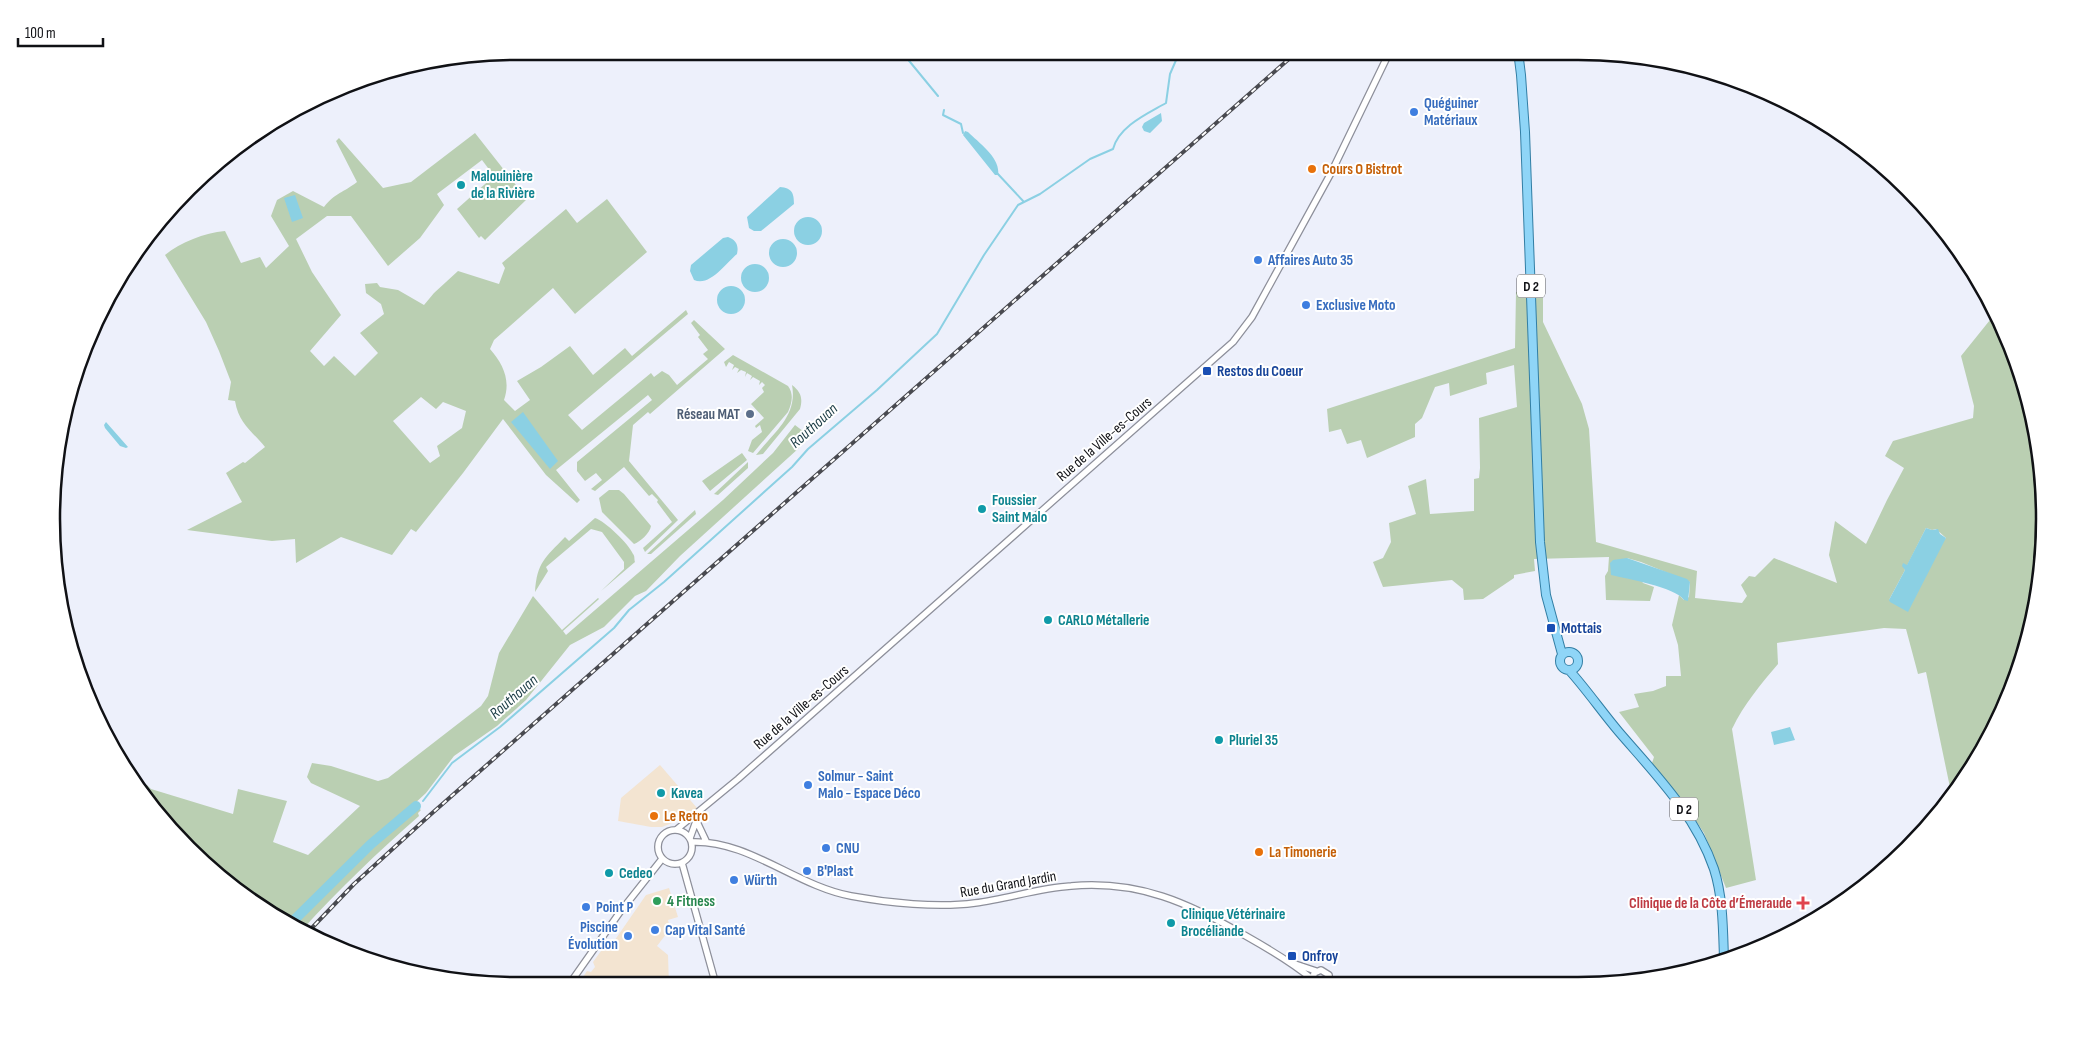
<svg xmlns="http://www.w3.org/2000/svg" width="2096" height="1037" viewBox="0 0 2096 1037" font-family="'Sofia Sans Condensed',sans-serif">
<rect width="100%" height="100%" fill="#edf0fb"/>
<path fill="#f3e4d1" d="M660,765l37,43 -15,11 -20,8h-11l-33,-6 3,-23z
M669,888l9,29 -10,3 2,9 -13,17 11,9 1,30 -92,1 10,-15 4,1 4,-5 -2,-5 11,-15 4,3 38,-55z"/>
<path fill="#bacfb2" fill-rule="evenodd" d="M475,133l52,66 -42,41 -4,-4 -2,2 -22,-29 37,-33 -12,-16 -45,34 7,11 -24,33 -32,28 -37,-50h-24l-31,23 16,33 29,43 -31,36 14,15 10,-10 21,20 23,-23 -18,-20 24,-19 -3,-10 -15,-11 -1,-9 12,-1 3,4 18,3 26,15 10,-12 24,-22 41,13 6,-16 -3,-5 64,-54 11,14 30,-24 40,53 -72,62 -22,-26 -59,52 -4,9c13,15 21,31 14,51l11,11 15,-11 -13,-19 24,-14 29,-21 23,29 32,-27 7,8 54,-46 2,4 -120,101 14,15 69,-57 3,4 8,-6 7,4 8,10 31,-26 -5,-5 5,-4 -10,-13 2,-2 -9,-12 3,-3 31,29 -75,65 -2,-2 -15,13 -4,36 49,59 -33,32 -2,-4 29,-26 -15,-20 1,-2 -6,-6 -3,2 -25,-29 -29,24 -4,-2 11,-9 -6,-7 -11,8 -8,-10v-9l75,-62 -4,-5 -92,75 24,30 -3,3 -31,-28 -43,-56 -40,54 -47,59 -5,-3 -19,26 -51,-18 -45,26 -1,-24 -23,2 -85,-11 55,-28 -16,-29 17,-11 2,1 20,-16c-13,-16 -26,-23 -30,-46l-7,-1 3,-18 -12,-31 -13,-29 -41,-67c16,-13 39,-22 60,-24l16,32 19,-6 6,11 23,-22 -18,-30 6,-16 16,-9 31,16c12,-15 19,-14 33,-25l-21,-41 3,-3 44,50 28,-6zM421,397l15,12 7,-7 23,9 -4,17 -25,18 3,10 -10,7 -37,-42z
M1543,290v32l39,82 7,25 7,113 101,29 -2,27 47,5 5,-7 -6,-11 8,-9 6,1 19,-19 63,25 -8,-28 6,-34 31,23 21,-44 17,-32 -19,-12 8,-15 80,-23 1,-12 -13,-50 29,-36 7,-3 12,23 27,88 9,91 -9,91 -27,88 -57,99 -26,-125 -8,2 -12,-45 -22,-1 -107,15 1,21c-17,20 -34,40 -46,65l24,151 -30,8 -22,-55 -20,-30 -32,-40 2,-6 -35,-45 20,-5 -5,-13 19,-3 13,-5v-10h15l-3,-31 -6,-20 7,-30 5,5 5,-3 1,-15 -49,-20 -14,-4 16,25 11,4 -4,14 -44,-1 -1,-24 3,-5 1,-14 -75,2 1,12 -21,4v3l-31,21 -19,1 -1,-11 -11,-9 -69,7 -10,-25 10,-4 8,-16 -2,-19 27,-9 -8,-28 18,-7 4,35 44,-3v-32l5,-1 1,-10 -1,-50 38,-11 -3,-42 -28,8 1,11 -37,12 -1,-13 -14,4 -13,31 -7,6v13l-48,21 -6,-18 -14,4 -6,-15 -12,3 -2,-23 188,-61 1,-56zM1926,528l6,2 4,-1 10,9 -57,62 16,-30 -2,-6 4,2z
M733,355l55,31c6,8 4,17 0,26l-35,41 -5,-2 4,-11 10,-8 -2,-7 -4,3 -1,-2 9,-8 -13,-14 13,-12 -2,-4 3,-3 -3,-3 -3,3 1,-4 -7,-4 -3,3 2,-4 -5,-3 -2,4 1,-5 -5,-2 -4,3 2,-4 -4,-2 -3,3 2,-5 -5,-3 -3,5 -2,-5z
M792,385c9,7 11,13 8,24l-37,45 -7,1c17,-22 42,-39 36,-70z
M795,425l13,10 -9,13 -119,108 -34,35 -11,5 -31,31 -34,18 -44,55 -29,26 -43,30 -28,37 -13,12 8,5 -3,3 1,3c-41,36 -80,73 -117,114l-43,-23 -71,-58 -44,-62 3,-2 4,4 82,25 5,-25 49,12 -14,41 35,13 52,-49 -49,-23 -4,-6 5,-14 19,3 47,15 10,-3 93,-72 7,-10 11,-43 34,-57 29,34 36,-32 1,1 -36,32 3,4 157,-135 50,-47z
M742,453l5,7 -37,31 -8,-10z
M748,462v6l-30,27 -4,-1z
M609,490h10l5,4 27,32c-1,7 -11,16 -17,18l-32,-32 -3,-14z
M695,510l1,4 -45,40h-4z
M595,518c10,3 34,26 38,36 2,2 1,5 2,8l-34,29 23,-22v-7l-22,-30 -11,-3 -45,38 2,4 -13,21c2,-30 10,-34 30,-55l4,4z"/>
<path fill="#8bd0e3" d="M1161,113l1,8 -12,12 -6,-2 -2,-4 2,-4z
M965,131l3,1c11,11 33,26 30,43h-3l-32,-40z
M780,187c12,1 14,6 14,17l-33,27h-7l-5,-3 -2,-11z
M295,195l8,23 -11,4 -8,-24z
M794 231a14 14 0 1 1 28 0a14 14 0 1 1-28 0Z
M728,237c8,3 11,8 9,17 -11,9 -27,33 -43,26l-4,-9 1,-6 32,-27z
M769 253a14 14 0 1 1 28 0a14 14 0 1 1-28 0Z
M741 278a14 14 0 1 1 28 0a14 14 0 1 1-28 0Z
M717 300a14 14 0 1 1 28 0a14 14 0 1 1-28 0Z
M523,412l35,49 -8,8 -39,-47z
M106,422l22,25 -2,1 -6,-2 -15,-18 -1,-3z
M1926,528l6,2 6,-1 2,5 6,4 -38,74 -18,-10 -1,-2 16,-30 -3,-4 1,-3 4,2z
M1627,558l60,21 3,3 -2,19 -4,-1c-9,-13 -56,-21 -73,-25l-1,-12 3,-3z
M1790,727l5,13 -21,5 -3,-13z"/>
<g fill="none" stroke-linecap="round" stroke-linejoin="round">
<path stroke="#8bd0e3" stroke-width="2" d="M901,51l37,45
M944,110l-1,5 18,9 2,9
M997,173l27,29
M423,801l29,-38 48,-36 114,-99 15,-18 35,-28 128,-115 16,-18 69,-59 60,-56 47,-79 34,-50 22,-11 50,-35 23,-10c6,-23 34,-35 53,-46l4,-29 10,-23"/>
<path stroke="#8bd0e3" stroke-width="10" d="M290,924l81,-80 45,-38"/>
<defs>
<path id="minor" d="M697,822l9,19
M658 847a17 17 0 1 1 34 0a17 17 0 1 1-34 0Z
M676,830l62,-51 495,-437 19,-25 79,-144 59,-122
M690,838l9,-25
M692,842c57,-2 104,44 159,54 37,7 87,12 124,7 32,-4 64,-15 96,-17 68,-6 118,17 175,50 23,13 45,26 66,43
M682,863l34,122
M1295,964l21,7
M1313,983l1,-10 7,-3 8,5v8
M568,986l52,-74 42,-53"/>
<path id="major" d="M1518,51l3,24 4,57 15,410 6,53 16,59
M1560 661a9 9 0 1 1 18 0a9 9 0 1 1-18 0Z
M1569,670c18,20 33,42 50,62 37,43 76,82 95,137 9,28 9,60 10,90"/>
</defs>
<use href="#minor" stroke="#8d8f9a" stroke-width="8"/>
<use href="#major" stroke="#327ea4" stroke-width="10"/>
<use href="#minor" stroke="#fff" stroke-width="5.5"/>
<use href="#major" stroke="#8fd5f7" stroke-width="8"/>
<defs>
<path id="rail" d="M307,933l47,-49 76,-69 868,-764"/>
</defs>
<use href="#rail" stroke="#494a50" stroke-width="4"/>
<use href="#rail" stroke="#fff" stroke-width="2" stroke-dasharray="5.5" stroke-linecap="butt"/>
</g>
<g fill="#3f7fe0" stroke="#fff" stroke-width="2">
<circle cx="1414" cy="112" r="5"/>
<circle cx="1258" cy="260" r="5"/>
<circle cx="1306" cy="305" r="5"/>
<circle cx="808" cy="785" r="5"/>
<circle cx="826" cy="848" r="5"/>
<circle cx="807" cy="871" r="5"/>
<circle cx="734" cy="880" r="5"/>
<circle cx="586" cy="907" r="5"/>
<circle cx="655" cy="930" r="5"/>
<circle cx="628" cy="936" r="5"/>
</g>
<g fill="#e8710a" stroke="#fff" stroke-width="2">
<circle cx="1312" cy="169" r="5"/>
<circle cx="654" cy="816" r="5"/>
<circle cx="1259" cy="852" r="5"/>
</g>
<g fill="#0f9aa8" stroke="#fff" stroke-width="2">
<circle cx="461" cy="185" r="5"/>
<circle cx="982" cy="509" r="5"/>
<circle cx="1048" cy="620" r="5"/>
<circle cx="1219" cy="740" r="5"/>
<circle cx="661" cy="793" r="5"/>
<circle cx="609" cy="873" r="5"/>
<circle cx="1171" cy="923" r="5"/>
</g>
<g fill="#1a4fb4" stroke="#fff" stroke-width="2">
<rect x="1202" y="366" width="10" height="10" rx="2.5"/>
<rect x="1546" y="623" width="10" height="10" rx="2.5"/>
<rect x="1287" y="951" width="10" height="10" rx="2.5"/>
</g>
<circle fill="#5c6f8a" stroke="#fff" stroke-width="2" cx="750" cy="414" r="5"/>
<circle fill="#2e9e5b" stroke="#fff" stroke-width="2" cx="657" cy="901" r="5"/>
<path fill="#e0444e" stroke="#fff" stroke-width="2" d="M1800.5 895.5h5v5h5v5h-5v5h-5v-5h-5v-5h5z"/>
<g text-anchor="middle" stroke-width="4" stroke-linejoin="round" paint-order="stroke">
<g fill="#fff" stroke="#58585b" stroke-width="1">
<rect x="1517" y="274.5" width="28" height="23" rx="4"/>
<rect x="1670" y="797.5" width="28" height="23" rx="4"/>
</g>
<g font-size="14" font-weight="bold" fill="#101115">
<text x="1531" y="291">D 2</text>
<text x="1684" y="814">D 2</text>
</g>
<g font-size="15" font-weight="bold" fill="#366cbe" stroke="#fff" text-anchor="start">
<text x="1424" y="108">Quéguiner<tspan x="1424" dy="17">Matériaux</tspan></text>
<text x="1268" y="265">Affaires Auto 35</text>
<text x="1316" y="310">Exclusive Moto</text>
<text x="818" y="781">Solmur - Saint<tspan x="818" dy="17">Malo - Espace Déco</tspan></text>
<text x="836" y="853">CNU</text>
<text x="817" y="876">B'Plast</text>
<text x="744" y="885">Würth</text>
<text x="596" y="912">Point P</text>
<text x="618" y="932" text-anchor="end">Piscine<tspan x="618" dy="17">Évolution</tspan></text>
<text x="665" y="935">Cap Vital Santé</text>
</g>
<g font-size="15" font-weight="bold" fill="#c56008" stroke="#fff" text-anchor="start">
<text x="1322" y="174">Cours O Bistrot</text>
<text x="664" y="821">Le Retro</text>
<text x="1269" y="857">La Timonerie</text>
</g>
<g font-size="15" font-weight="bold" fill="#0d838f" stroke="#fff" text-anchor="start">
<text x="471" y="181">Malouinière<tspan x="471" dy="17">de la Rivière</tspan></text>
<text x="992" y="505">Foussier<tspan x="992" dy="17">Saint Malo</tspan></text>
<text x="1058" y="625">CARLO Métallerie</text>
<text x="1229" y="745">Pluriel 35</text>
<text x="671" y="798">Kavea</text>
<text x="619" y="878">Cedeo</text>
<text x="1181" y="919">Clinique Vétérinaire<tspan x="1181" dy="17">Brocéliande</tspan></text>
</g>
<g font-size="15" font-weight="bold" fill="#164399" stroke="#fff" text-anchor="start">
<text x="1217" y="376">Restos du Coeur</text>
<text x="1561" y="633">Mottais</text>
<text x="1302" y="961">Onfroy</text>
</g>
<g font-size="15" font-weight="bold" fill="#4e5e75" stroke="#fff" text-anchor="end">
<text x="740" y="419">Réseau MAT</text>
</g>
<g font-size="15" fill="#101115" stroke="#fff">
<text transform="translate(1104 439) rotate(-41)" y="5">Rue de la Ville-es-Cours</text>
<text transform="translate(801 707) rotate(-41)" y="5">Rue de la Ville-es-Cours</text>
<text transform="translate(1008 884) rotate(-10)" y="5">Rue du Grand Jardin</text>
</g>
<g font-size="15" font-weight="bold" fill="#27864d" stroke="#fff" text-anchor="start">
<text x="667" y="906">4 Fitness</text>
</g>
<g font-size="15" font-weight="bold" fill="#be3a42" stroke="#fff" text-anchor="end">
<text x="1792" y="908">Clinique de la Côte d’Émeraude</text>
</g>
<g font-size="16" font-style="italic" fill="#1a3b44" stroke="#fff">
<text transform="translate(813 425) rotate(-42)" y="6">Routhouan</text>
<text transform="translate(513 696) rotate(-41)" y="6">Routhouan</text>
</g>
</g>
<path d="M0 0H2096V1037H0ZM518 60H1578A458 458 0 0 1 2036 518V519A458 458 0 0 1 1578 977H518A458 458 0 0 1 60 519V518A458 458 0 0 1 518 60Z" fill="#fff" fill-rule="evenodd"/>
<path fill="none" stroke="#101115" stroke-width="2.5" d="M518 60H1578A458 458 0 0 1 2036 518V519A458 458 0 0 1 1578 977H518A458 458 0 0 1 60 519V518A458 458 0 0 1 518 60Z"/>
<path d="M18 38v8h85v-8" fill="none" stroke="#101115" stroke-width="2.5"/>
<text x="25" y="38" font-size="15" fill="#101115" stroke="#ffffff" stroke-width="4" paint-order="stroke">100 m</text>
</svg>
